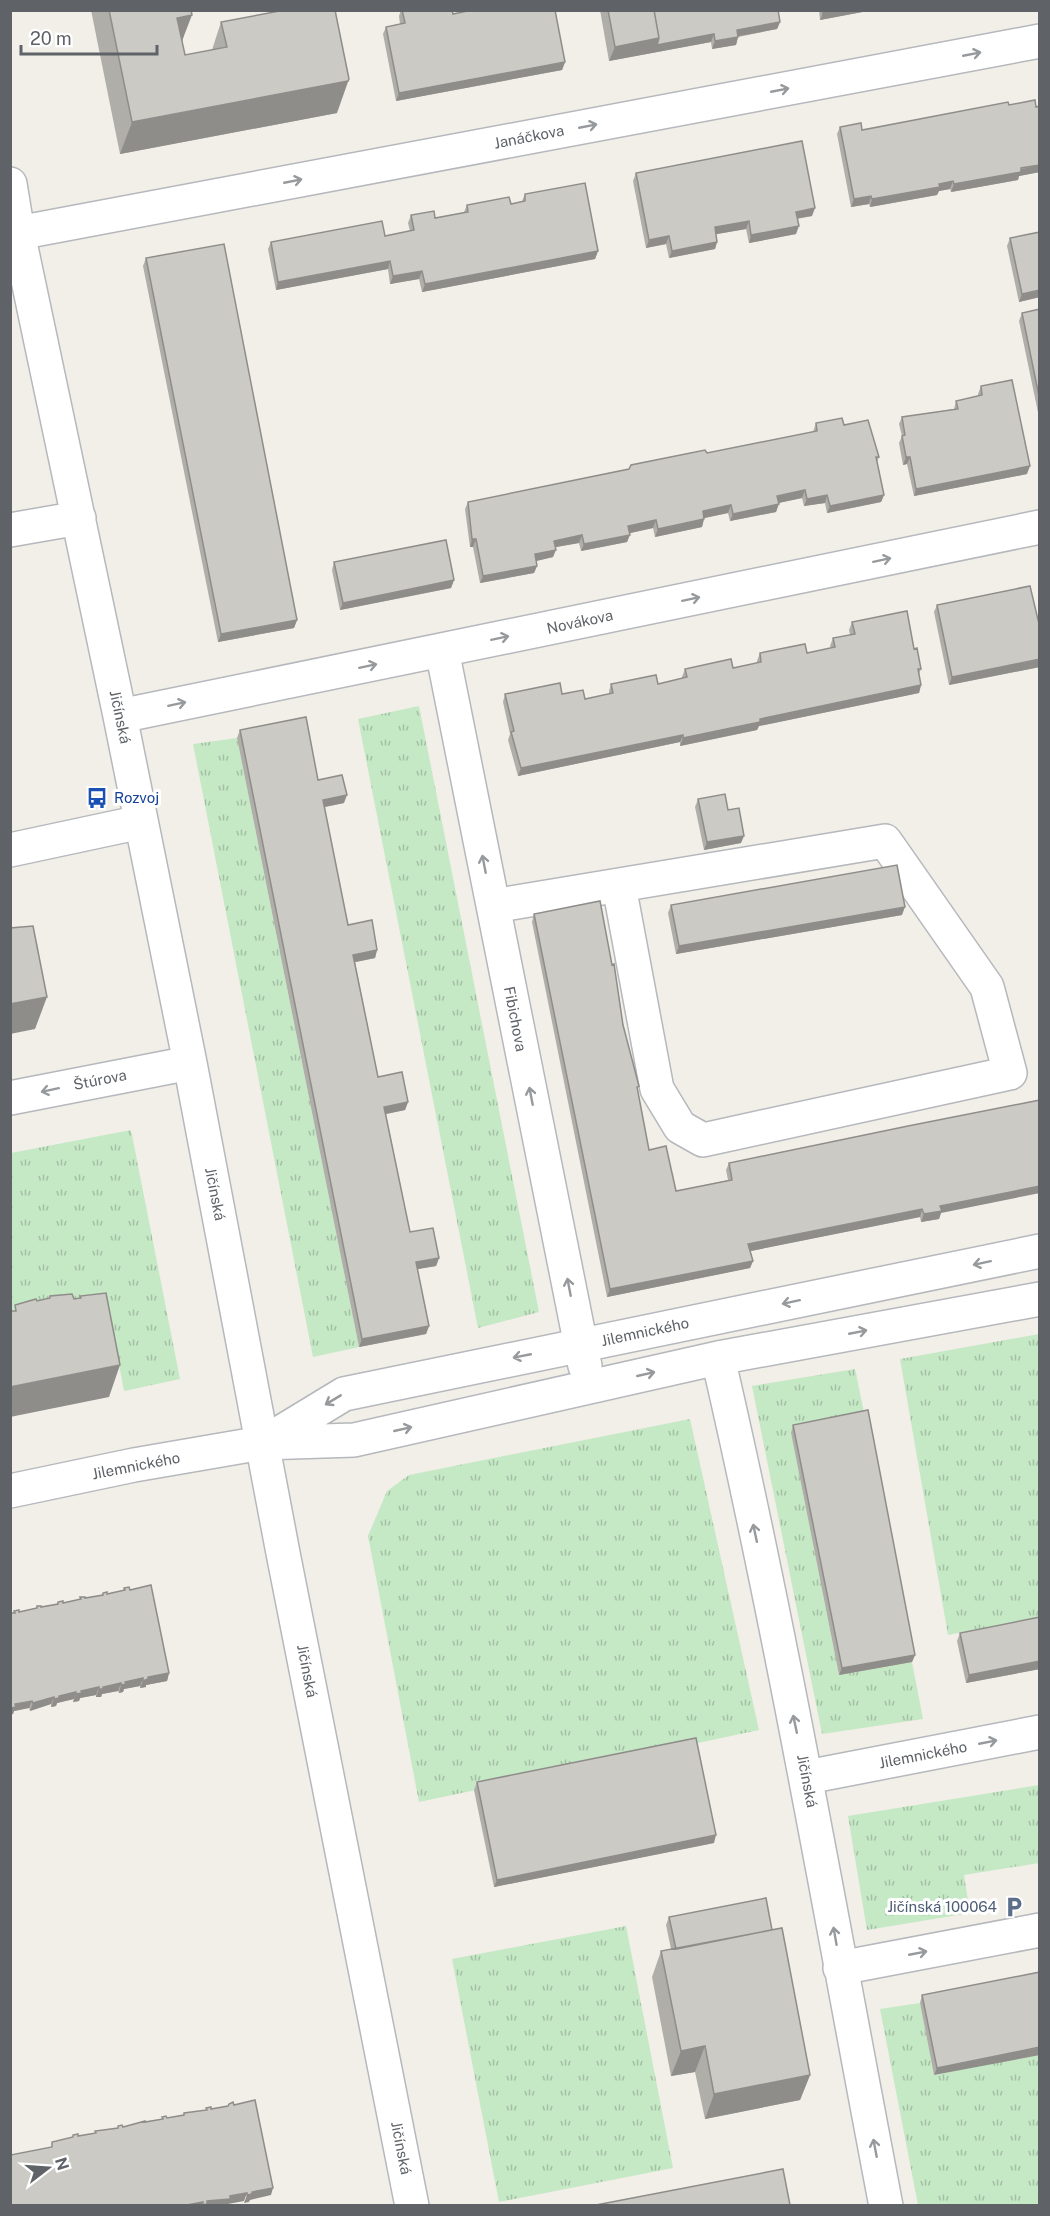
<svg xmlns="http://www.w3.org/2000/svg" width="1050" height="2216" viewBox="0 0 1050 2216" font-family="'Public Sans',sans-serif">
<defs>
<pattern id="grass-tufts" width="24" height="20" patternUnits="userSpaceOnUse" patternTransform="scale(1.5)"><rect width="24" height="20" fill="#c5e8c5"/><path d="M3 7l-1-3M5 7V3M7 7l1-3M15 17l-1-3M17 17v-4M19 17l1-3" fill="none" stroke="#a3c0a4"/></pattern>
</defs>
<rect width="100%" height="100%" fill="#f1efe8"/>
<path fill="url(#grass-tufts)" d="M419,706l120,606 -61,16 -120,-609z
M237,738l122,609 -46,10 -120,-613z
M131,1130l49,249 -56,12 -17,-90 -96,19v-167z
M1039,1334v283l-91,18 -48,-276z
M855,1369l10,48 -74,16 48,242 73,-13 11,57 -101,15 -70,-348z
M690,1419l69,311 -340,72 -51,-266 19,-45 22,-16z
M1039,1785v78l-75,12 6,38 -103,17 -19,-114z
M626,1926l47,242 -174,34 -47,-243z
M920,2003l14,72 105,-21v151h-121l-38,-196z"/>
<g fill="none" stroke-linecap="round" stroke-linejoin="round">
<defs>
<path id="minor" d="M10,184l8,49 102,483 70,347 93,490 129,653
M18,233l1022,-192
M10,530l69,-12
M442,650l143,716
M120,716l920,-189
M10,850l131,-28
M493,906l392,-65 102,146 23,86 -307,67 -23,-13 -23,-38 -38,-203
M10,1098l180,-35
M718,1358c65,281 114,565 168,848
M265,1442l79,-48 696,-143
M10,1491l124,-26 128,-22 92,-3 364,-82 322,-59
M807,1777l233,-45
M840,1968l200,-38"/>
</defs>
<use href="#minor" stroke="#b5b8bc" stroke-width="36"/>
<use href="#minor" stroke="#fff" stroke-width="33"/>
</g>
<path fill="#afaea9" d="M91,10h100l-9,32 3,13 27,-5 9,-28 116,91 -217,41z
M401,10h51l1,4 112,48 -3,8 -166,31 -13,-67 3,-7 14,-3 -1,-8z
M600,10h178l2,12 -3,7 -39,8 -2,8 -24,4 -1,-7 -102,19z
M819,10h54l-53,10z
M1009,105l31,1v66l-21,4 -1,4 -67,12 -1,-3 -11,2 -2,4 -67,12 -1,-3 -18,3 -14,-73 3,-7 22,3z
M636,173l176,43 -15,3 -1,15 -47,9 -3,-14 -30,5 1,8 -2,7 -46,9 -3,-14 -20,4 -13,-67z
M525,194l73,57 -3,8 -173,33 -3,-13 -29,5 -2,-15 -112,21 -8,-41 3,-7 114,-6 25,-5 -2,-8 3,-8 24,3 29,-6 3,-7 44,-1 11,-3z
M1040,232v65l-21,5 -12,-56 3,-8z
M146,258l151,362 -3,8 -76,14 -75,-376z
M1040,309v113l-21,-101 3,-8z
M981,386l46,88 -113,22 -7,-32 -4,1 -4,-22 3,-7 -3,-12 3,-7 52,-8 2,-8 22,-5v-2z
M816,423l28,2 35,32 -2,5 7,33 -3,7 -54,11 -2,-10 -21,3 -2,-8 -24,5 -2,9 -46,9 -2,-8 -24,5 -2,9 -47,10 -2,-9 -23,5 -3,9 -46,9 -2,-8 -24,4 -2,10 -17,4 1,5 -3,7 -54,10 -7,-36h-3l-5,-38 3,-7 345,-70z
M334,562l120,18 -3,8 -111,22 -8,-40z
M937,605l103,23v39l-91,18 -15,-73z
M852,622l62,27 7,20 -2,5 2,11 -2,8 -160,33 -2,4 -77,16v-4l-162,34 -10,-36 2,-6 -7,-32 2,-8h57l23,5 24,-5v-3l2,-7h47l24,-6v-1l3,-8 48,-1 24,-5v-2l3,-8h47l24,-5 -1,-2 3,-8 17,-3 -1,-5z
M240,730l78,50 26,23 -20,4 24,118 29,25 -2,8 -20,4 23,115 30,25 -3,8 -19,4 24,118 29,26 -3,8 -19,3 12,57 -3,8 -67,13 -122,-609z
M698,799l30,11 13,33 -37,7 -9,-43z
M671,905l231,10 -226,39 -8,-41z
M534,914l105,172 -2,4 12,60 27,41 52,-11 -2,-10 3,-7 212,50 -2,6 -18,3 -1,-5 -170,34 3,10 -3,7 -143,29 -75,-375z
M793,1425l122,230 -3,7 -73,13 -48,-242z
M124,1588l45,85 -2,8 -21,4v2l-6,1v-2l-16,3 -1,3 -4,1 -1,-2 -16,3 -1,3h-5v-2l-16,3 -1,3 -6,1 1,-3 -17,4 -1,3 -5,1v-3l-21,7 -1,-3 -15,3 -1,3 -3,1v-102h3l1,-2 5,1 17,-4 1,-2 4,1 16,-3 1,-2 5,1 16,-3 1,-3 5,1 17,-3 1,-2 4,1 16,-3z
M1040,1617v52l-74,14 -9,-42 3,-8z
M477,1782l237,61 -220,44 -20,-97z
M669,1917l103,13 38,145 -10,25 -95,19 -10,-47 -24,4 -19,-99 9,-26 10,-2 -5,-24z
M1040,1972l-106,103 -14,-72 2,-8z"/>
<path fill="#8f8d8a" d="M834,10h39l-53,10 3,-7z
M192,15l-12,31 -3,-28z
M780,22l-3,7 -43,8 3,-7z
M714,34l-3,8 -102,19 6,-14 44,-9z
M738,37l-2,8 -24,4 3,-8z
M565,62l-3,8 -166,31 3,-8z
M349,79l-12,34 -217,41 12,-32z
M1040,165v7l-21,4 -1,4 -67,12 3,-8z
M953,181l-3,8 -11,2 -2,4 -67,12 2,-8z
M871,196l-2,8 -18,3 3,-8z
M815,208l-3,8 -19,3 3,-7z
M749,221l-3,8 -34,6 3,-8z
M799,226l-3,8 -47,9 2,-8z
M669,236l-3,8 -20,4 3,-8z
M717,242l-2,7 -46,9 3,-7z
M598,251l-3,8 -173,33 3,-8z
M390,261l-2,8 -112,21 2,-8z
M422,271l-3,8 -29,5 3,-8z
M1040,290v7l-21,5 3,-8z
M906,457h4l-3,7 -4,1z
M1030,466l-3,8 -113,22 2,-7z
M805,490l-3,8 -28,6 3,-8z
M827,495l-2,8 -21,3 3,-7z
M884,495l-3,7 -54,11 3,-7z
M779,504l-3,8 -46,9 3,-7z
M731,505l-3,8 -28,6 3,-8z
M704,519l-2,8 -47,10 3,-8z
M656,520l-3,8 -27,6 2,-8z
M582,535l-3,8 -28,5 3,-7z
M630,535l-3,7 -46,9 3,-7z
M472,539h4l-3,8h-3z
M556,550l-3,7 -21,5 3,-8z
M537,566l-3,7 -54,10 3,-7z
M454,580l-3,8 -111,22 3,-7z
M297,620l-3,8 -76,14 3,-8z
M1040,659v8l-91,18 3,-8z
M921,685l-2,8 -160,33 -2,4 -77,16 3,-8 77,-19z
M683,735l-3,7 -162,34 3,-8z
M347,795l-3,8 -24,5 3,-8z
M744,836l-3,7 -37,7 3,-8z
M905,907l-3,8 -226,39 3,-8z
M377,950l-2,8 -24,5 2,-8z
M47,997l-12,32 -25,5v-30z
M408,1102l-3,8 -24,5 3,-8z
M1040,1186v7l-99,20 -2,6 -18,3 3,-8 16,-8z
M922,1209l-2,8 -174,35 2,-8z
M439,1258l-3,8 -23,4 3,-8z
M753,1261l-3,7 -143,29 3,-8z
M429,1326l-3,8 -67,13 3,-8z
M120,1365l-11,32 -99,20v-30z
M915,1655l-3,7 -73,13 3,-7z
M1040,1661v8l-74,14 3,-8z
M169,1673l-2,8 -21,4v2l-6,1 3,-7 5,-4z
M143,1678l-3,8 -16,3 -1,3 -4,1 2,-8 4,-3z
M121,1683l-3,8 -16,3 -1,3h-5l3,-8 4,-2z
M99,1687l-3,8 -16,3 -1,3 -6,1 3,-8 5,-3z
M76,1692l-2,7 -17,4 -1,3 -5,1 3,-8 5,-3z
M54,1697l-3,7 -21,7 3,-8z
M32,1701l-3,7 -15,3 -1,3 -3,1 1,-7 4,-4z
M716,1835l-2,8 -220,44 3,-7z
M705,2046l-10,26 -24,4 10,-25z
M1040,2047v8l-106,20 3,-7z
M810,2075l-10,25 -95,19 9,-25z
M273,2188l-2,7 -21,5 -1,2 -5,1 3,-8 5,-3z
M247,2193l-3,8 -16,3 -1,1h-24l4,-4z
M203,2202l-1,3h-15z"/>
<path fill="#cccac5" stroke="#8f8d8a" stroke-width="1.5" d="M109,10h82l1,5 -15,3 8,37 42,-8 -6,-25 64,-12h50l14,69 -1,2 -216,41z
M402,10h50l1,4 19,-4h83l10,52 -166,31 -13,-66 19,-4z
M608,10h46l5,28 -44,9z
M654,10h124l2,12 -43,8 1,7 -23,4 -1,-7 -57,11 2,-7z
M823,10h11l-11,3z
M1035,100l1,7 4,-1v59l-19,3v4l-67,12 -1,-3 -14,3 1,3 -68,12 -1,-3 -17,3 -14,-72 21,-4 1,7 146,-28 1,3z
M802,141l13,67 -19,4 3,14 -48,9 -2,-14 -34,6 2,15 -45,9 -3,-15 -20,4 -13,-67z
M585,183l13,68 -173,33 -3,-13 -29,5 -3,-15 -112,21 -7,-40 111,-21 3,15 29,-6 -3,-15 23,-4 1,7 33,-6 -1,-7 42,-8 2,7 14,-3v-7z
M1040,232v58l-18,4 -12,-56z
M224,244l73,376 -76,14 -75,-376z
M1040,309v92l-18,-88z
M1012,380l18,86 -114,23 -6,-32h-4l-4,-21 3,-1 -3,-18 56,-8 -2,-8 26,-6 -1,-9z
M842,418l2,7 24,-5 11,37h-3l8,38 -54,11 -3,-11 -20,4 -2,-9 -28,6 2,8 -46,10 -2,-9 -28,6 1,8 -46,10 -2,-9 -28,6 2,9 -46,9 -2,-9 -28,6 2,9 -21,4 2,12 -54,10 -7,-37h-4l-4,-37 161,-33 2,-4 74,-15 2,3 110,-22 -1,-8z
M446,540l8,40 -111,23 -9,-41z
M1030,586l10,42v31l-88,18 -15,-72z
M907,611l7,38 3,-1 4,21h-3l3,16 -161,34v3l-77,16v-3l-162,33 -10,-36 3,-1 -9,-37 55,-11 2,11 21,-4 2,9 28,-6 -2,-9 45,-9 2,9 29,-7 -2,-8 46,-10 2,9 28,-6 -1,-9 45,-9 2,9 28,-6 -2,-9 22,-4 -3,-12z
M306,717l12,63 24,-5 5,20 -24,5 25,125 24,-5 5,30 -24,5 25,122 24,-5 6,30 -24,5 26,125 23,-4 6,30 -23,4 13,64 -67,13 -122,-609z
M725,794l3,16 11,-2 5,28 -37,6 -9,-43z
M897,865l8,42 -226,39 -8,-41z
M600,901l12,64 2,-1 9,61 16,61 -2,1 12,63 17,-4 10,45 56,-11 -3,-17 179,-37 132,-26v86l-100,20 2,5 -18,3 -2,-5 -174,35 5,17 -143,28 -76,-375z
M33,926l14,71 -37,7v-76z
M106,1293l14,72 -110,22v-76h6l-1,-6 21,-6 1,2 13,-3v-2l22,-2 2,5 7,-1 -1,-2z
M868,1410l47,245 -73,13 -49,-243z
M151,1585l18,88 -21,4v2l-5,2v-3l-18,4 1,2 -5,1v-2l-18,4v2h-4v-2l-18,4 1,2 -6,1v-2l-17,4v2l-5,1v-2l-21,6 -1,-2 -17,3 1,3 -5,1 -1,-95h5l-1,-2 5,-1v2l18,-4v-2h4v1l17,-3v-2l5,-1v2l18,-4 -1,-2h5v1l18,-3v-2l4,-1v2l18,-4 -1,-2 5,-1 1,3z
M1040,1617v44l-71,14 -9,-42z
M696,1738l20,97 -219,45 -20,-98z
M766,1898l6,32 -96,19 -7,-32z
M782,1928l28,147 -96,19 -9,-48 -24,5 -20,-100z
M1040,1972v75l-103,21 -15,-73z
M255,2100l18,88 -21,4v2l-5,1v-2l-17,3v3l-23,2v3l-4,1v-3l-16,3h-177v-53l1,3 41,-8v-5l21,-5v-2l5,-1v2l18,-3 -1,-2 23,-3v-2l4,-1 1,2 22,-6v1l18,-3 -1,-2 4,-1 1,2 17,-3v-2l23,-3 -1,-2 5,-1v2l17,-3 1,-2 4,-2 1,3z
M783,2169l7,36h-194z"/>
<defs><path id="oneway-shaft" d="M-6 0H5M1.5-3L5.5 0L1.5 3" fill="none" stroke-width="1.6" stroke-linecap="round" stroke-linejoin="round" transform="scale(1.5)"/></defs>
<g stroke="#979a9d">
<use href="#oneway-shaft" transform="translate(972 54) rotate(-11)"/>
<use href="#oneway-shaft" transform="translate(780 90) rotate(-11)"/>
<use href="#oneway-shaft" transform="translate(588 126) rotate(-11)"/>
<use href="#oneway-shaft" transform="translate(293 181) rotate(-11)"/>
<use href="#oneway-shaft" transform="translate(882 560) rotate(-12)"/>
<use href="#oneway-shaft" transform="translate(691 599) rotate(-12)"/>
<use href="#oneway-shaft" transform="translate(500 638) rotate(-12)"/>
<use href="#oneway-shaft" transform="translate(368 666) rotate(-12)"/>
<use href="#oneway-shaft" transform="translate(177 704) rotate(-12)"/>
<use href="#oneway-shaft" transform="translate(484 864) rotate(-101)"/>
<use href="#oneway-shaft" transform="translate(50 1090) rotate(168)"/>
<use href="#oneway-shaft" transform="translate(531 1096) rotate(-101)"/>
<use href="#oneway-shaft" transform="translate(982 1263) rotate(168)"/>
<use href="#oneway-shaft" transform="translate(569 1287) rotate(-101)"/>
<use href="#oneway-shaft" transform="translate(791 1302) rotate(168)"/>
<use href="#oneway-shaft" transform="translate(858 1332) rotate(-11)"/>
<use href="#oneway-shaft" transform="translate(522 1356) rotate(169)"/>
<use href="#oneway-shaft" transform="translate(646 1374) rotate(-13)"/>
<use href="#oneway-shaft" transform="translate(333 1400) rotate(149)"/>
<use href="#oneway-shaft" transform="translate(403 1429) rotate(-13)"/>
<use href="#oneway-shaft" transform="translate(755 1533) rotate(-102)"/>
<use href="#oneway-shaft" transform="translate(795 1724) rotate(-102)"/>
<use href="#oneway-shaft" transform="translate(988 1742) rotate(-11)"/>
<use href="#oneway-shaft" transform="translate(835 1936) rotate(-100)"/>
<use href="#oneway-shaft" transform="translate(918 1953) rotate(-11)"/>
<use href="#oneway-shaft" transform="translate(875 2148) rotate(-101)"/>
</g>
<defs>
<symbol id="bus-bare" viewBox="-9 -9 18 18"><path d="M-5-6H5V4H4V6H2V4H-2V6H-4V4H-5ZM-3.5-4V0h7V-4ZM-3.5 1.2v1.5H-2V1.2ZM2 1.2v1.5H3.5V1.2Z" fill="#1a4fb4" stroke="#fff" stroke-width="2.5" paint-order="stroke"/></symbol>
<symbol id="parking-bare" viewBox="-9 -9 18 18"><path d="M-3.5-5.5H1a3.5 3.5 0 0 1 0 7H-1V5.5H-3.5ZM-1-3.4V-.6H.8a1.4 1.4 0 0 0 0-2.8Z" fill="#5c6f8a" stroke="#fff" stroke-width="2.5" paint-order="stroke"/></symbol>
</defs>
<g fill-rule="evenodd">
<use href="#bus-bare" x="82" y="783" width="30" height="30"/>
<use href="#parking-bare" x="999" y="1892" width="30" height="30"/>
</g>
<g text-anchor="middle" stroke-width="6" stroke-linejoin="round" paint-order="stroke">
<g font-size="15" fill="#5f6368" stroke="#fff">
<text transform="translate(529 137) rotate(-11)" y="5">Janáčkova</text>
<text transform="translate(580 622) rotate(-12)" y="5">Novákova</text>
<text transform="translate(120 717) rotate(78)" y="5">Jičínská</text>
<text transform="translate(515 1019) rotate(79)" y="5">Fibichova</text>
<text transform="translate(100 1080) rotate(-11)" y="5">Štúrova</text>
<text transform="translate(215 1194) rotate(79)" y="5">Jičínská</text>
<text transform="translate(645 1332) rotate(-12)" y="5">Jilemnického</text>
<text transform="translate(136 1466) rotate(-11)" y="5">Jilemnického</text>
<text transform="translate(307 1671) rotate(79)" y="5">Jičínská</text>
<text transform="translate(923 1755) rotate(-11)" y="5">Jilemnického</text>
<text transform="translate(807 1781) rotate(79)" y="5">Jičínská</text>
<text transform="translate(401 2148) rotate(79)" y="5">Jičínská</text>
</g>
<g font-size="15" fill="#164399" stroke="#fff" text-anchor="start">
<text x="114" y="803">Rozvoj</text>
</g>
<g font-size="15" fill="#4e5e75" stroke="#fff" text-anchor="end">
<text x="997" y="1912">Jičínská 100064</text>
</g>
</g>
<rect width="1050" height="2216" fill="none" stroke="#5f6368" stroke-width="24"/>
<g transform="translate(48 2168) rotate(73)" stroke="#ffffff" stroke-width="4.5" paint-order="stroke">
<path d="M0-4.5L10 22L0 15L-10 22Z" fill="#5f6368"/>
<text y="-9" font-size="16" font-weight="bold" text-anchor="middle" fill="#5f6368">N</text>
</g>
<path d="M21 45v9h136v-9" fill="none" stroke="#5f6368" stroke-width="3"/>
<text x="30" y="45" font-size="18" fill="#5f6368" stroke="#ffffff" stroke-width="4.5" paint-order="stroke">20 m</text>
</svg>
